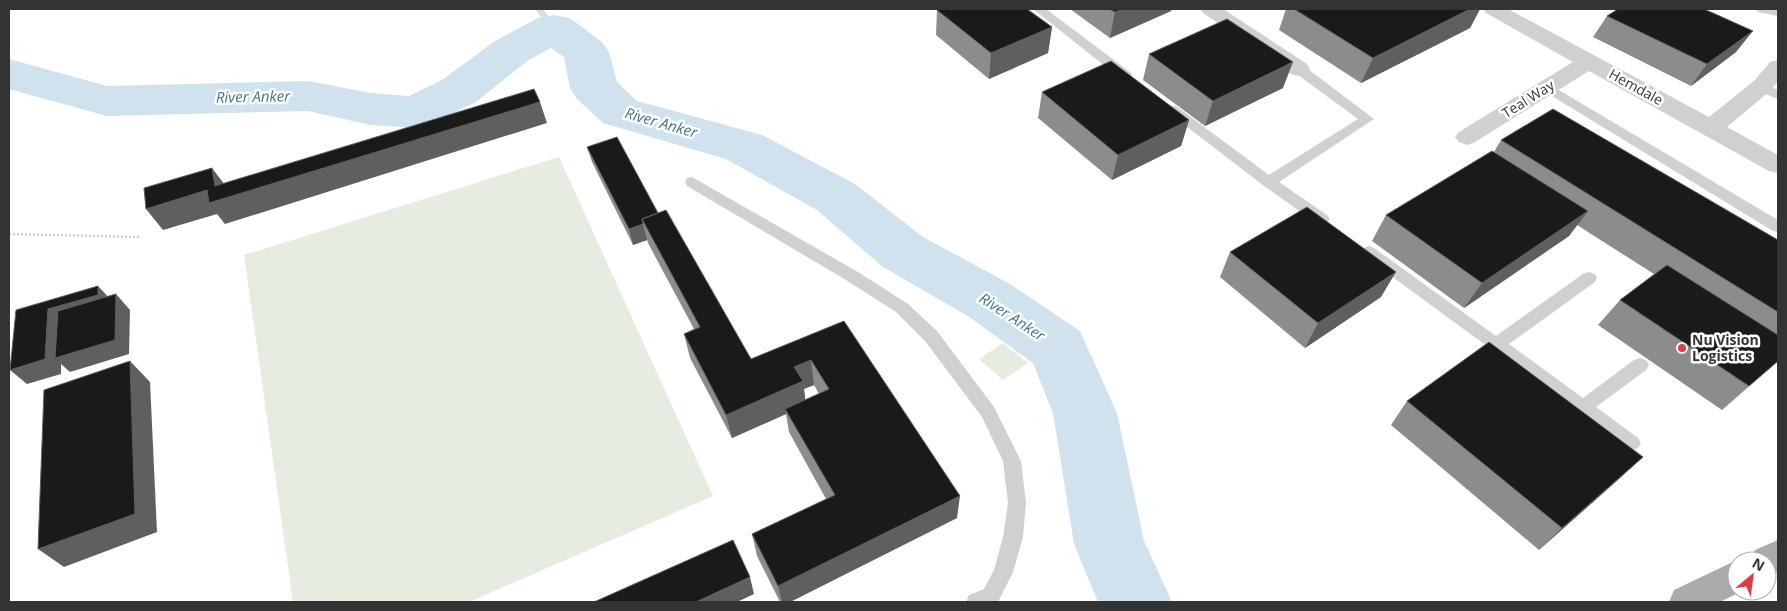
<svg xmlns="http://www.w3.org/2000/svg" width="1787" height="611" viewBox="0 0 1787 611" font-family="'Open Sans',sans-serif">
<rect width="100%" height="100%" fill="#fff"/>
<path fill="#e6ecdf" d="M559,157l154,339 -244,106h-176l-49,-347z
M1003,343l25,20 -25,17 -24,-21z"/>
<g fill="none" stroke-linecap="round" stroke-linejoin="round">
<path fill="#cfe2ee" fill-rule="evenodd" d="M535,9h8l15,19 -1,2h-6z"/>
<path fill="#cfe2ee" fill-rule="evenodd" d="M554,15l16,3 32,24 7,10 8,30 20,19 125,34 93,49 68,53 87,47 70,47 37,82 27,128 28,61h-74l-24,-58 -21,-131 -20,-50 -65,-47 -85,-49 -66,-57 -91,-51 -123,-36 -26,-24 -7,-11 -6,-31 -13,-9 -24,13 -51,41 -43,21 -17,5 -45,-3 -63,-14 -201,5 -98,-27v-30l98,27 201,-5 63,12 38,3 33,-16 53,-39 43,-23z"/>
<path stroke="#cdcdcd" stroke-width="2.5" stroke-dasharray="2 2" stroke-linecap="butt" d="M9,234l130,3"/>
<path fill="#d0d0d0" fill-rule="evenodd" d="M1033,9h13l84,63 2,3 -2,3h-10z
M1756,9h22v7l-20,-4z
M1299,65l5,1 70,53 -95,63 48,33 3,4 -3,4 -5,1 -5,-1 -53,-37 -100,-77 2,-3h10l93,69 89,-56 -64,-47 -2,-3 2,-3z
M1547,83l231,137v12l-5,-1 -231,-141 -2,-3 2,-3z
M1760,83l18,7v9l-23,-9 -2,-3 2,-3z
M692,177l166,95 50,32 29,27 57,76 27,54 5,42 -3,34 -10,35 -15,30h-32l3,-7 15,-6 10,-19 9,-33 5,-34 -5,-42 -21,-44 -57,-76 -29,-29 -50,-32 -159,-94 -2,-4 2,-4z
M1369,246l5,2 122,88 87,-62 6,-2 6,2 2,4 -2,4 -86,62 74,54 51,-38 6,-2 6,2 3,5 -3,5 -50,37 42,31 3,5 -3,5 -6,3 -6,-3 -262,-192 -3,-4 3,-4z"/>
<path fill="#d0d0d0" fill-rule="evenodd" d="M1200,9h23l84,55 3,5 -3,5 -8,2 -8,-2 -88,-61z
M1483,9h25l201,108 45,-36 16,-19 8,-2v21l-8,10 -43,36 51,28v18l-9,-2 -180,-100 -114,71 -8,3 -8,-3 -4,-5 4,-5 114,-70 -87,-49z"/>
<path fill="#ababab" fill-rule="evenodd" d="M1778,540v32l-11,5v-16h-17l5,-11z
M1737,560l2,1h-2v30h5l-22,11h-51l5,-12z"/>
</g>
<path fill="#8c8c8c" fill-rule="evenodd" d="M1070,9h102l-1,2 -61,27z
M1286,9h194l-10,19 -109,55 -82,-53z
M937,10l115,17 -4,26 -59,26 -53,-44z
M1607,16l129,36 -45,34 -98,-49z
M1149,54l134,34 -78,38 -62,-46z
M1042,92l147,28 -8,26 -69,34 -74,-62z
M1501,140l277,100v121l-56,49 -124,-85 22,-25 34,-26 -77,-49 -8,11 -105,72 -92,-67 14,-26 108,-63z
M587,147l71,66 93,146 93,-38 113,197 -167,84h-10l-23,-46 -5,-22 74,-35 -37,-67 -3,-18 -54,24 -42,-80 -6,-24 10,-5 -45,-84 -2,-5 -14,5 -41,-83zM814,385l5,9 -14,6 -1,-11z
M1230,252l151,45 -76,51 -85,-71z
M1407,401l236,56 -104,93 -148,-125z"/>
<path fill="#5f5f5f" d="M1123,9h49l-1,2 -61,27 5,-26z
M1470,9h10l-10,19 -109,55 12,-25z
M1052,27l-4,26 -59,26 2,-26z
M1753,31l-17,21 -45,34 16,-22z
M1293,62l-10,26 -78,38 8,-25z
M540,102l7,21 -322,101 -8,-10 -54,16 -17,-21 66,-41 16,21z
M1189,120l-8,26 -69,34 6,-25z
M1588,211l-19,25 -105,72 18,-25z
M643,224l4,16 -14,5 -4,-16z
M1396,272l-15,25 -76,51 13,-25z
M98,286l14,15 4,-7 14,16 -1,44 -59,18 -9,-8v10l-34,10 -17,-14 38,-61z
M811,360l3,25 -10,4 2,16 -21,4 1,5 -54,24 -6,-23 68,-48z
M130,361l20,21 7,150 -93,35 -26,-18z
M1643,457l-25,23 -79,70 23,-22z
M960,496l-3,22 -167,84h-8l-4,-16z
M750,577l4,17 -17,8h-41z"/>
<path fill="#1a1a1a" stroke="#5f5f5f" d="M939,9h88l25,18 -61,26 -54,-43z
M1109,9h14l-8,3z
M1294,9h176l-97,49z
M1618,9h86l49,22 -46,33 -100,-48z
M1227,19l66,43 -80,39 -64,-47z
M1111,61l78,59 -71,35 -76,-63z
M534,89l6,13 -331,101 -2,-13 -61,19 -2,-21 68,-20 3,18z
M1553,109l225,131v72l-277,-172z
M617,137l41,76 -16,6 1,5 -14,5 -42,-82z
M1492,151l96,60 -106,72 -96,-68z
M1307,207l89,65 -78,51 -88,-71z
M666,210l85,149 93,-38 116,175 -182,90 -26,-52 83,-39 -50,-86 44,-20 -18,-29 -17,7 9,14 -77,34 -42,-81 16,-7 -58,-108z
M1667,265l111,70v26l-29,25 -129,-86z
M98,286v9l-50,14 -3,50 -35,11 6,-60z
M116,294l-1,46 -60,18 3,-47z
M1489,342l154,115 -81,71 -155,-127z
M130,361l5,153 -97,35 6,-159z
M733,540l17,37 -54,25h-102z"/>
<circle fill="#e63946" stroke="#fff" stroke-width="2" cx="1682" cy="348" r="5"/>
<g text-anchor="middle" stroke-width="5" stroke-linejoin="round" paint-order="stroke">
<g font-size="14" fill="#333" stroke="#fff">
<text transform="translate(1636 87) rotate(29)" y="5">Hemdale</text>
<text transform="translate(1528 99) rotate(-32)" y="5">Teal Way</text>
</g>
<g font-size="14" font-weight="bold" fill="#333" stroke="#fff" text-anchor="start">
<text x="1692" y="345">Nu Vision<tspan x="1692" dy="16">Logistics</tspan></text>
</g>
<g font-size="15" font-style="italic" fill="#3f7597" stroke="#fff">
<text transform="translate(253 97) rotate(-1)" y="5">River Anker</text>
<text transform="translate(661 123) rotate(16)" y="5">River Anker</text>
<text transform="translate(1012 317) rotate(33)" y="5">River Anker</text>
</g>
</g>
<rect width="1787" height="611" fill="none" stroke="#333333" stroke-width="20"/>
<g transform="translate(1752 576) rotate(29)"><circle r="24" fill="#ffffff" stroke="#adadad"/>
<path d="M0-4L9 19L0 12L-9 19Z" fill="#e63946"/>
<text y="-8" font-size="14" font-weight="bold" text-anchor="middle" fill="#333333">N</text>
</g>
</svg>
